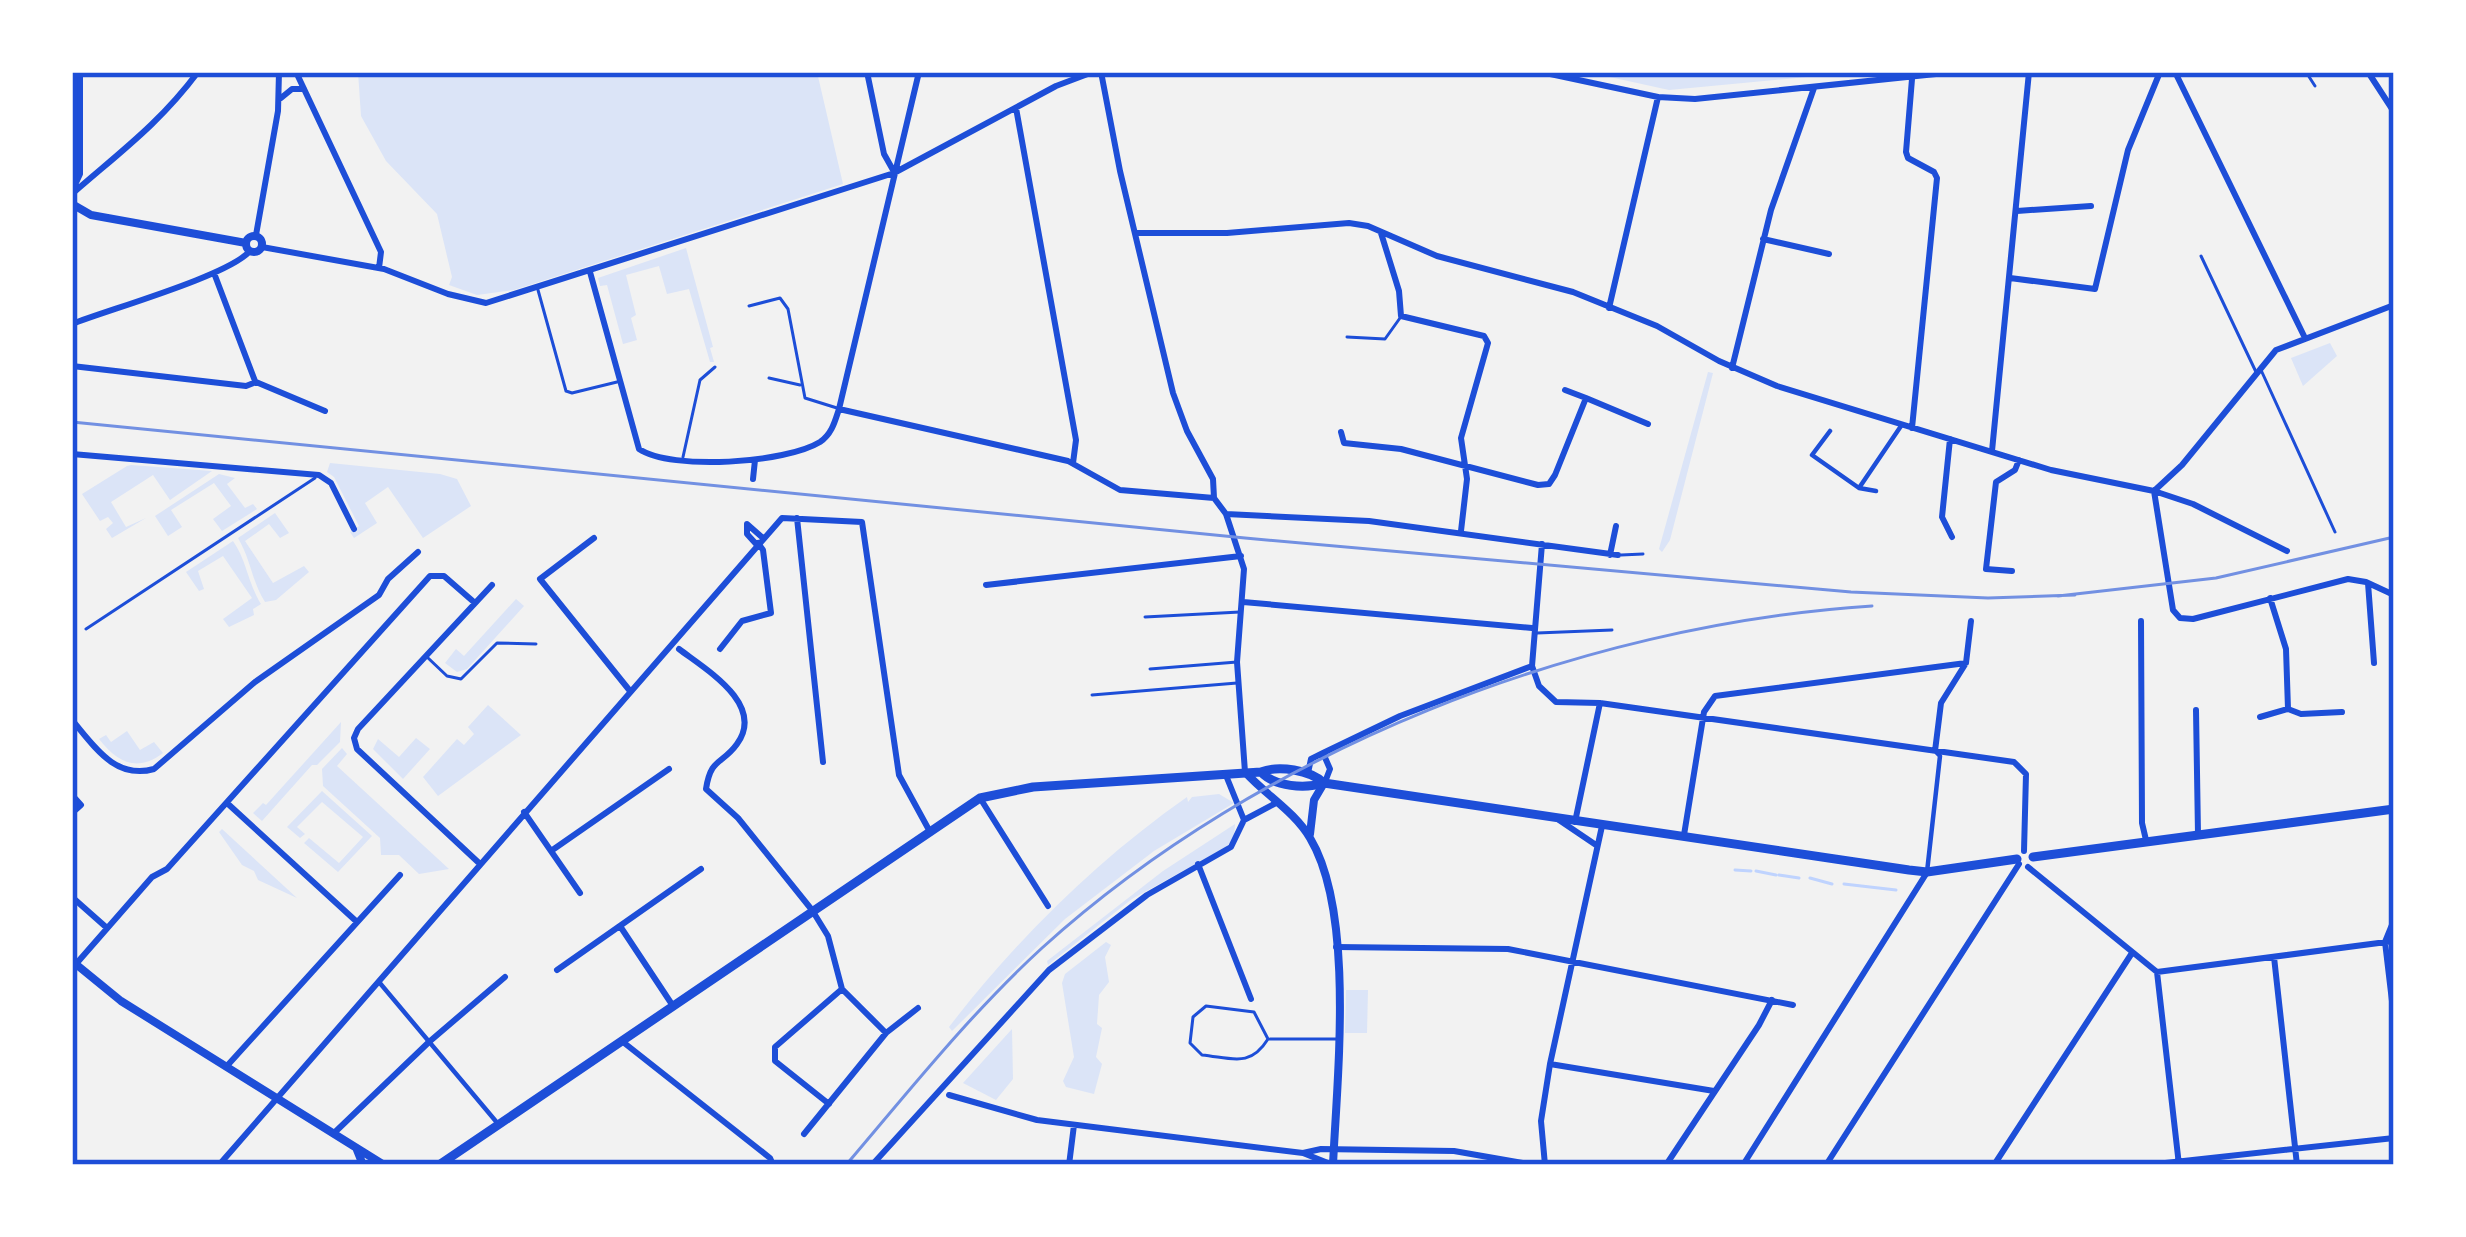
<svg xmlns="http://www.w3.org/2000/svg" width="2466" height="1237" viewBox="0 0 2466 1237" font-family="Rubik,sans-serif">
<rect width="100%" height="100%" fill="#f2f2f2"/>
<path fill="#dbe4f7" d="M358,72h459l26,112 -329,106 -37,5 -28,-10 3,-8 -15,-63 -51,-53 -25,-45z
M1587,72h273l-191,18z
M686,248l27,99 -3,1 4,14h-4l-21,-73 -22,5 -8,-28 -33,9 10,40 -5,3 6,22 -14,4 -16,-59 -7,1 -2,-8z
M2330,343l7,13 -34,30 -12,-28z
M1708,372l5,1 -43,167 -8,12 -3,-3z
M330,463l110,11 17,5 14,27 -48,32 -35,-51 -23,16 12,20 -23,15 -4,-6 9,-6 -25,-49 -7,-5z
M127,466l4,-1 81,6 -42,29 -17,-25 -42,27 15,25 20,-9 -34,20 -6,-9 7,-6 -5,-6 -8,4 -18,-27z
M219,474l16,4 -8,6 18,24 8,-4 4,5 -35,22 -9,-12 18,-13 -17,-23 -43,27 11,17 -14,9 -13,-20z
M275,513l14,20 -9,5 -11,-14 -24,17 28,42 31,-17 5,6 -33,28 -11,2c-14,-23 -14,-42 -27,-64z
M233,541c14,20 14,40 28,63l-8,5 1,6 -25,12 -6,-8 29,-21 -29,-42 -25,15 6,18 -5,2 -13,-19z
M516,599l8,7 -57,63 -10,3 -12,-9 11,-14 8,7z
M488,705l33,30 -83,61 -15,-19 34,-38 7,6 10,-11 -6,-7z
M341,722l-1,20 -23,23h-5l-50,56 -9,-8 10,-10 3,2z
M127,731l13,19 14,-8 9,11c-26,20 -46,9 -64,-14l7,-4 5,7z
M416,738l14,11 -27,30 -30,-30 5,-10 21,18z
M342,748l5,6 -10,12 112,103 -30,5 -20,-19h-18l-1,-17 -57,-52 -1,-17z
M322,791l50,45 -34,36 -34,-29 5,-5 30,25 24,-26 -41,-35 -25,25 8,7 -5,4 -13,-11z
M1219,794l15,9 -80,48 -89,68 -113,112 -3,-4c67,-87 148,-167 238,-230l1,5 4,-5z
M1235,824l-1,14 -8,9 -94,52 -84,66 -1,-4 116,-90z
M222,829l75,69 -39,-18 -4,-9 -12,-6 -23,-33z
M1106,942l5,3 -6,12 4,25 -10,13 -2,29 5,4 -6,29 6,7 -8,30 -28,-7 -3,-6 11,-24 -12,-74 3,-9z
M1346,990h22l-1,43h-22z
M1012,1029l1,50 -17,21 -33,-17z"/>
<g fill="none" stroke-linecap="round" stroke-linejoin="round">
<path stroke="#bfd3fe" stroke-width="3" d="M1735,870l16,1
M1756,871l20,4
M1779,875l20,3
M1810,878l22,6
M1844,884l52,6"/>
<path stroke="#1d4ed8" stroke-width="3" d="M2306,72l9,14
M2201,256l55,116
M538,290l28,101 6,2 45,-11
M749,306l31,-8 8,11 17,89 32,10
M1347,337l38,2 15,-21
M2261,370l74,162
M769,378l31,7
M683,457l17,-77 15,-13
M1621,555l22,-1
M1145,617l95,-5
M86,629l229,-151
M1537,633l75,-3
M427,657l20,19 14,3 36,-36 39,1
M1150,669l87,-7
M1092,695l145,-12
M1206,1006l48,6 14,27c-18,29 -36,19 -66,16l-12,-12 3,-26z
M1270,1039h68"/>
<path stroke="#1d4ed8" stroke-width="4.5" d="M1830,431l-18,24 47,33 42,-62
M1859,488l17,3
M1927,872l13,-116 -3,-3
M379,982l120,143"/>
<path stroke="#1d4ed8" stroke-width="6" d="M296,72l85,180 -2,16
M867,72l17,82 9,16
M1101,72l19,99 53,222 14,38 26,48 1,19 12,16 18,55 -7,93 8,110
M1541,72l117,25 37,2 260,-27
M2175,72l130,266
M2368,72l26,40
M281,98l11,-9h12
M1016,108l60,332 -3,23
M74,187l6,-13v-102
M72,194c48,-42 87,-70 126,-122
M2017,211l74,-5
M1136,233h91l122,-10 19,3 69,30 136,36 84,34 62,35 58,25 274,84 103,21 39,13 94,47
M1381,233l18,58 2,25 83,20 4,7 -27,95 6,41 -6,52
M256,235l22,-124 1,-39
M1763,239l66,15
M262,247l122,22 64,25 38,9 408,-130 162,-87 37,-14
M590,272l49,177c33,22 147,14 181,-7 12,-8 15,-21 19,-33l80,-337
M214,273l41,108
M2010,278l85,11 33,-139 32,-78
M1609,308l49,-211
M72,324c38,-15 156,-48 178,-73
M72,366l174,20 10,-4 69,29
M1732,368l39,-158 43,-122
M1565,390l21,8
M839,409l229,52 52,29 94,8
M1912,428l25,-250 -3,-6 -26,-14 -2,-6 6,-73
M1341,432l3,11 57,6 137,36 11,-1 6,-9 31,-77 62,26
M1950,439l-8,78 10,20
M1992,451l37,-379
M72,454l247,21 12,8 23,46
M753,479l2,-19
M2154,491l19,119 7,8 13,1 155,-40 18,3 28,13
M2154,491l28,-26 94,-115 118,-45
M1226,514l143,7 249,34
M797,518l26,244
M594,538l-54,41 90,112
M1542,544l-10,122 7,20 17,16 44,1 414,59 12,12 -2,77
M757,545l-10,-11v-10l16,14
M1610,555l6,-29
M2012,571l-26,-2 10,-87 19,-12 4,-10
M2368,583l6,80
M986,585l255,-29
M2270,598l16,51 2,60
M1243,602l289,26
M2141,621l1,202 4,17
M679,649c26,20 87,55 58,95 -15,21 -26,13 -31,45l32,29 74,92 16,26 14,53 44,44
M720,649l22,-28 29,-8 -8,-63 -5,-7
M2196,710l2,124
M2260,717l28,-8 13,5 41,-2
M72,720c22,26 43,60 82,49l101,-87 124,-87 9,-16 30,-27
M1935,751l6,-48 25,-40 5,-42
M1323,753l7,16 -5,13
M1308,773l3,-14 12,-6 77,-37 132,-50
M72,795l9,10 -9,8
M980,798l68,108
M227,803l130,119
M524,812l56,81
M1244,820l32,-17
M1559,820l37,25
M1575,822l25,-119
M1684,835l20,-123 11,-16 251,-33
M551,851l118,-82
M479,863l-122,-114 -3,-11 4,-9 134,-144
M1198,864l53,135
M2028,867l129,105 22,193
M72,897l35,31
M2394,920l-9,22 9,76
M620,926l53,80
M1336,947l172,2 285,56
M2274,957l23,208
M76,964l76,-87 15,-8 263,-293h14l31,27
M557,970l144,-101
M2157,972l237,-31
M623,1042l147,116 3,7
M1550,1064l164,27
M226,1067l174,-192
M949,1095l88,25 266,33 30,12
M829,1104l-54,-43v-14l67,-58
M333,1134l96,-92 76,-65
M804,1134l82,-101 32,-25
M1303,1153l18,-4 133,2 80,14
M219,1165l563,-647 80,4 37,253 30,55
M872,1165l177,-195 98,-75 84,-48 13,-27 -19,-47
M1069,1165l5,-40
M1545,1165l-4,-44 9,-57 52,-238
M1666,1165l93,-140 13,-25
M1743,1165l183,-291
M1826,1165l193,-301
M1994,1165l138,-212
M2147,1165l247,-27"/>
<path stroke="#1d4ed8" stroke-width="8" d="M72,204l19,11 155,28
M246 244a8 8 0 1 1 16 0a8 8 0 1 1-16 0Z
M1246,773c20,22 49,39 64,65 45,75 27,240 23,327
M1310,834l4,-34 10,-17"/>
<path stroke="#1d4ed8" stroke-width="8" d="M72,961l49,40 263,164
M357,1150l6,15"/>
<path stroke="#1d4ed8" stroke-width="9" d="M1261,772c14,15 44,17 63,11l585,87 18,2 90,-13
M2033,857l361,-48
M439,1165l541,-367 53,-11 228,-15c18,-7 49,-2 63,11"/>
<path stroke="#7290e2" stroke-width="3" d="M72,422l1173,116 606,54 137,6 87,-3
M2058,596l158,-18 178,-41
M846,1165c63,-74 124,-151 196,-217 218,-198 537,-323 830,-342"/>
</g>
<rect width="2466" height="1237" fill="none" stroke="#ffffff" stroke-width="150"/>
<rect x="75" y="75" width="2316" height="1087" fill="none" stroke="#1d4ed8" stroke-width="4.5"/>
</svg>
